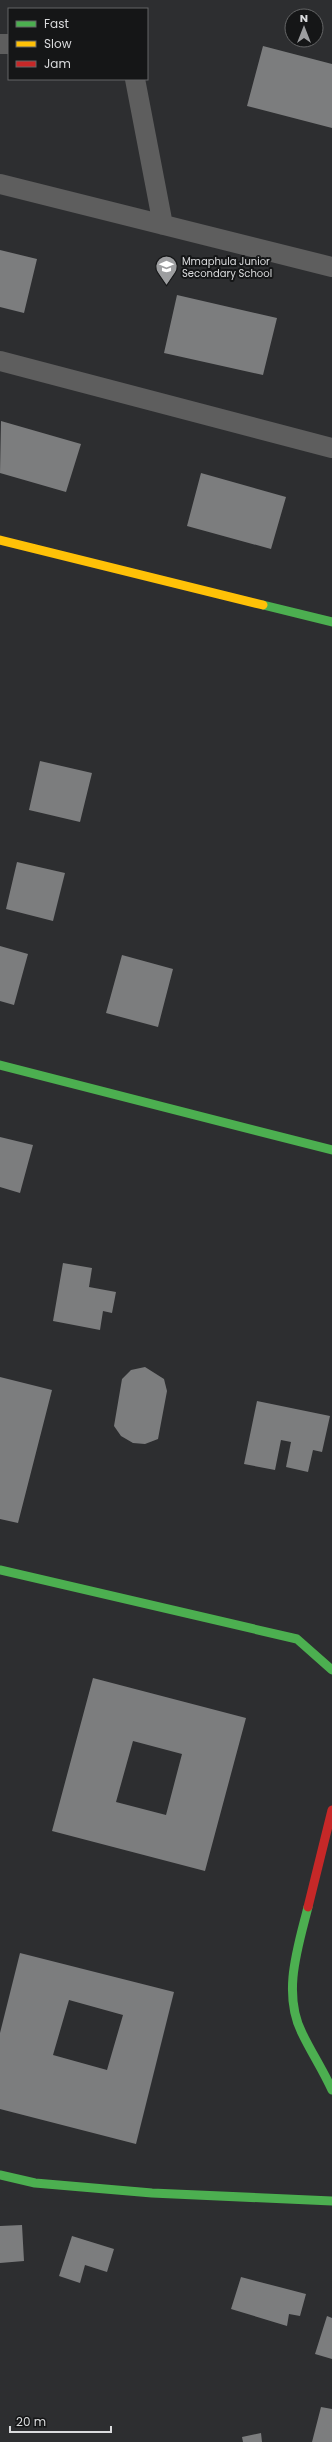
<svg xmlns="http://www.w3.org/2000/svg" width="332" height="2442" viewBox="0 0 332 2442" font-family="Poppins,sans-serif">
<rect width="100%" height="100%" fill="#2d2e30"/>
<path fill="#7c7d7e" fill-rule="evenodd" d="M263,46l69,18v64l-85,-22z
M0,250l37,9 -13,54 -24,-6z
M177,295l100,23 -14,57 -99,-22z
M1,421l80,23 -15,48 -66,-19z
M201,473l85,24 -15,52 -84,-23z
M40,761l52,12 -12,49 -51,-12z
M17,862l48,11 -12,48 -47,-12z
M0,946l28,8 -14,51 -14,-4z
M122,955l51,14 -15,58 -52,-14z
M0,1137l33,8 -13,48 -20,-6z
M63,1263l29,5 -3,19 27,5 -4,21 -9,-2 -3,19 -47,-9z
M145,1367l19,12 3,12 -9,48 -13,5 -12,-1 -12,-7 -7,-10 8,-47 9,-9z
M0,1377l52,13 -34,133 -18,-4z
M257,1401l73,15 -8,36 -9,-2 -5,22 -22,-5 5,-25 -10,-2 -6,30 -31,-6z
M93,1678l153,40 -41,153 -153,-40zM133,1741l49,13 -16,61 -50,-13z
M20,1953l154,39 -38,152 -136,-35v-76zM69,2000l54,15 -16,55 -54,-15z
M22,2225l2,36 -24,2v-37z
M72,2236l42,13 -7,23 -22,-7 -5,18 -21,-7z
M241,2277l65,17 -6,22 -11,-2 -2,12 -56,-17z
M327,2316l5,2v41l-17,-5z
M321,2407l11,2v33h-20z
M261,2433l1,9h-19l-1,-5z"/>
<g fill="none" stroke-linecap="round" stroke-linejoin="round">
<path stroke="#5e5e5e" stroke-width="20" d="M0,44h9
M135,79l28,146
M0,184l332,83
M0,361l332,87"/>
<path stroke="#4caf50" stroke-width="9" d="M263,605l69,17
M0,1065l332,85
M0,1570l297,69 35,31
M308,1907c-10,40 -26,86 -6,126 9,19 21,37 30,57
M0,2175l35,8 117,10 180,8"/>
<path stroke="#ffc107" stroke-width="9" d="M0,540l263,65"/>
<path stroke="#c62828" stroke-width="9" d="M308,1907l24,-97"/>
</g>
<defs>
<symbol id="school-pin" viewBox="-11 -11 22 30"><path d="M0 17L-7.5 6A9.5 9.5 0 1 1 7.5 6Z" fill="#9d9ea0" stroke="#151617"/><path d="M0-5L7-2L0 1L-7-2ZM-4 1L0 2.5L4 1V4Q0 6-4 4Z" fill="#fff"/></symbol>
</defs>
<g fill-rule="evenodd">
<use href="#school-pin" x="154" y="254" width="25" height="34"/>
</g>
<g text-anchor="middle" stroke-width="4" stroke-linejoin="round" paint-order="stroke">
<g font-size="10" fill="#dadbdd" stroke="#151617" text-anchor="start">
<text x="182" y="265">Mmaphula Junior<tspan x="182" dy="12">Secondary School</tspan></text>
</g>
</g>
<rect x="8" y="8" width="140" height="72" fill="#151617" stroke="#646566"/>
<rect x="16" y="21" width="20" height="6" fill="#4caf50" stroke="#646566"/>
<text x="44" y="28" font-size="12" fill="#dadbdd">Fast</text>
<rect x="16" y="41" width="20" height="6" fill="#ffc107" stroke="#646566"/>
<text x="44" y="48" font-size="12" fill="#dadbdd">Slow</text>
<rect x="16" y="61" width="20" height="6" fill="#c62828" stroke="#646566"/>
<text x="44" y="68" font-size="12" fill="#dadbdd">Jam</text>
<g transform="translate(304 28)"><circle r="19" fill="#151617" stroke="#646566"/>
<path d="M0-3L7 15L0 10L-7 15Z" fill="#9d9ea0"/>
<text y="-6" font-size="11" font-weight="bold" text-anchor="middle" fill="#dadbdd">N</text>
</g>
<path d="M10 2426v6h101v-6" fill="none" stroke="#dadbdd" stroke-width="2"/>
<text x="16" y="2426" font-size="12" fill="#dadbdd" stroke="#151617" stroke-width="3" paint-order="stroke">20 m</text>
</svg>
